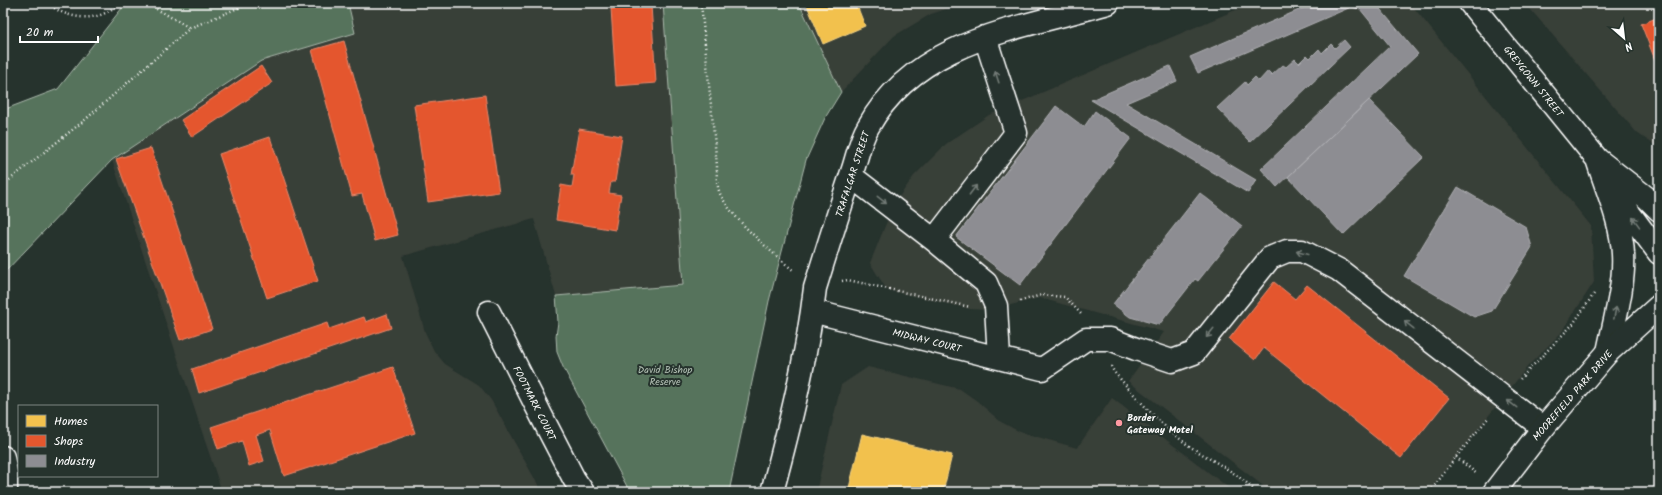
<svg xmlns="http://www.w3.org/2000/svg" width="1662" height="495" viewBox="0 0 1662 495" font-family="Kalam,sans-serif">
<rect width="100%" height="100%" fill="#26332d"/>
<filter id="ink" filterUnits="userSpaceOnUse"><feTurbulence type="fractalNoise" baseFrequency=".025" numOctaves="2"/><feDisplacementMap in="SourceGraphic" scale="8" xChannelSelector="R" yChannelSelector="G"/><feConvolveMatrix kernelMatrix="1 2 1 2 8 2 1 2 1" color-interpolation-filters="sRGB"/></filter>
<g filter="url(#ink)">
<path fill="#393f38" d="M348,3h315l20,282 -127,11 -22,-77 -131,37 22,76 9,19 11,13 34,21 12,15 51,92h-320l-110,-332 149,-99 93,-28z
M799,3h165l-33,11 -37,22 -53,56z
M1252,3h158l181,223 3,56 -33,51 -33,33 -100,126h-157l-143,-111 36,-49 -124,-34 -51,12 -19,-1 -83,-19 -17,-27 24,-59 20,-28 32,-32 43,-29z
M1525,3h134v145l-22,-15z
M868,367l92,22 17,12 24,21 19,10 57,16 35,-50 122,94h-418l25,-107z"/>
<path fill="#57735b" stroke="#abb9ad" d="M126,3h222l7,30 -94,28 -149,99 -109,114v-164l55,-21z
M663,3h136l42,89 -16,26 -19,42 -37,141 -40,191h-99l-67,-125 -6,-15 -1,-16 2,-14 -2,-26 127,-11z"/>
<path fill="#f2c14e" stroke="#f6d483" d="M806,3h50l9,23 -42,18z
M862,434l90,21 -9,37h-95z"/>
<path fill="#e4572e" stroke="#ec896d" d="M651,5l5,78 -40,3 -5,-78z
M1659,17v53l-18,-46z
M344,41l54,194 -23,6 -13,-47 -10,2 -40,-146z
M261,66l11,17 -80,54 -11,-17z
M485,95l14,97 -71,10 -14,-97z
M579,129l43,7 -7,46h-4l-2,11 12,2 -6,35 -59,-10 5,-35 11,2 2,-12h-3z
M270,137l48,144 -51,17 -48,-144z
M151,148l61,181 -32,11 -64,-181z
M1274,282l21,17 12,-14 142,113 -48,60 -137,-110 -9,12 -26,-21z
M387,314l4,14 -192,65 -7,-24 135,-46 2,6 35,-12 2,5z
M393,367l22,66 -131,43 -14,-46 -14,5 8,26 -15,5 -7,-25 -24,8 -7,-22z"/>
<path fill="#8d8d92" stroke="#afafb3" d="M1315,3h60l43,51 -141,133 -16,-18 129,-123 -30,-37 -9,-2 -153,66 -8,-16z
M1344,40l6,7 -100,95 -33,-34 28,-26 2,3 8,-8 4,4 9,-10 4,4 11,-10 3,2 9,-8 4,4 8,-8 3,3 9,-9 3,4 9,-9 4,4z
M1170,66l7,15 -51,22 130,77 -8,13 -157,-93z
M1369,100l55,57 -81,78 -55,-58z
M1056,106l28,21 11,-16 36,27 -111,147 -64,-48z
M1458,187l68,40 6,20 -40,64 -18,6 -70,-41z
M1200,193l42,33 -44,55 -3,-2 -36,46 -29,-8 -17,-13z"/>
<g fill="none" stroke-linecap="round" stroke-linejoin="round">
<defs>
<path id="minor" d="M1470,3l127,156 50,39 12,12
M1597,159c9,29 25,65 26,95 2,30 -9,68 -15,98
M851,176l83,64 82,-107 -31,-96
M1616,191l14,23 29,39
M934,240l52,43 10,23 3,52
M812,311l230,58 44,-30h24l26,10 36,12 22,-8 76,-95 17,-7h15l37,19 204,158
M489,312l56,111 29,56 9,13
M3,457l3,16v19
M772,492c18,-67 35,-135 43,-204 12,-39 24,-77 37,-116 5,-14 8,-32 16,-45 49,-88 152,-98 240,-124"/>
<path id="major" d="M1494,492l49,-64 65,-76 51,-46"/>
</defs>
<use href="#minor" stroke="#fff" stroke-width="25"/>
<use href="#major" stroke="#fff" stroke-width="25"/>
<path stroke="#fff" stroke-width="2.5" stroke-dasharray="1 3" stroke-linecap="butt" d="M48,3c18,17 53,21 70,0
M146,3l44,25
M701,3l16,163c0,7 -1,14 1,21 4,24 57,68 76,84
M3,185l83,-66 104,-91 60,-25
M842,281l6,-1 122,27
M1020,301l22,-6 23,2 17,18
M1111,366l3,6c23,26 46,53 74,73 23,16 50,27 68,47
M1520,379l53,-55 21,-30
M1456,457l21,17
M1430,492l26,-35 33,-40"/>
<use href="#minor" stroke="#26332d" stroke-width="22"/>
<use href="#major" stroke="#26332d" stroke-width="22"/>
</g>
<defs><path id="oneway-shaft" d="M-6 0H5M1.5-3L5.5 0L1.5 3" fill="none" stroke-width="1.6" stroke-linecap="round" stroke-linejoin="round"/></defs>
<g stroke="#727a76">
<use href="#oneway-shaft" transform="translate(997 77) rotate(-108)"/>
<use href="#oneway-shaft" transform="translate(973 190) rotate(-53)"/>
<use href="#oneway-shaft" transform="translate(882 200) rotate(38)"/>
<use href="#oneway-shaft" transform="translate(1636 222) rotate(-126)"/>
<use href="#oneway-shaft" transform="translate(1302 253) rotate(-165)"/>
<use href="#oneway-shaft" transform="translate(1615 313) rotate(-79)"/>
<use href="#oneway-shaft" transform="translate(1409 325) rotate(-142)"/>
<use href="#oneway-shaft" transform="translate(1210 333) rotate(129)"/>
<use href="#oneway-shaft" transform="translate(1512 404) rotate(-142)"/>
</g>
</g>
<circle fill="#ff9aa2" stroke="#26332d" stroke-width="1.5" cx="1119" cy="423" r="4"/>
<g text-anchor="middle" stroke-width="4" stroke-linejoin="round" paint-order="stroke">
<g font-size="10" fill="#fff" stroke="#26332d">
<text transform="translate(1534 81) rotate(51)" y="4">GREYGOWN STREET</text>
<text transform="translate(852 174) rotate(-72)" y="4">TRAFALGAR STREET</text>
<text transform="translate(927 340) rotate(14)" y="4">MIDWAY COURT</text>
<text transform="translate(1572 395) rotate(-49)" y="4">MOOREFIELD PARK DRIVE</text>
<text transform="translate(535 403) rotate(63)" y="4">FOOTMARK COURT</text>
</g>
<g font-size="10" fill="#b3c0b5" stroke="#26332d">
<text x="665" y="373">David Bishop<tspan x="665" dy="12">Reserve</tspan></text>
</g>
<g font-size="10" font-weight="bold" fill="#fff" stroke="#26332d" text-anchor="start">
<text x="1127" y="421">Border<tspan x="1127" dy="12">Gateway Motel</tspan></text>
</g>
</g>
<rect width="1662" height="495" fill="none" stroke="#26332d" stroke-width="16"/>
<rect x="8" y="8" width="1646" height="479" fill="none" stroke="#fff" stroke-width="1.5" filter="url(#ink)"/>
<rect x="18" y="405" width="140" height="72" fill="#26332d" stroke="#7d8581"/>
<rect x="26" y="415" width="20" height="12" fill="#f2c14e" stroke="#7d8581"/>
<text x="54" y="425" font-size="12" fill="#ffffff">Homes</text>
<rect x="26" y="435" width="20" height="12" fill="#e4572e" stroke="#7d8581"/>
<text x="54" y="445" font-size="12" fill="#ffffff">Shops</text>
<rect x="26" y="455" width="20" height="12" fill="#8d8d92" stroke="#7d8581"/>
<text x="54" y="465" font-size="12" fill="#ffffff">Industry</text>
<g transform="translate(1624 38) rotate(152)" stroke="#26332d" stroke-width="3" paint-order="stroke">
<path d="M0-3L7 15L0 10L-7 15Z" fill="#ffffff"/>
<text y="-6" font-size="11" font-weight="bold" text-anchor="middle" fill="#ffffff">N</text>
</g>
<path d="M20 36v6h78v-6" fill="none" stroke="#ffffff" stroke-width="2"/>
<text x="26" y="36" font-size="12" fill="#ffffff" stroke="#26332d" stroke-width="3" paint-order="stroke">20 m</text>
</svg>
